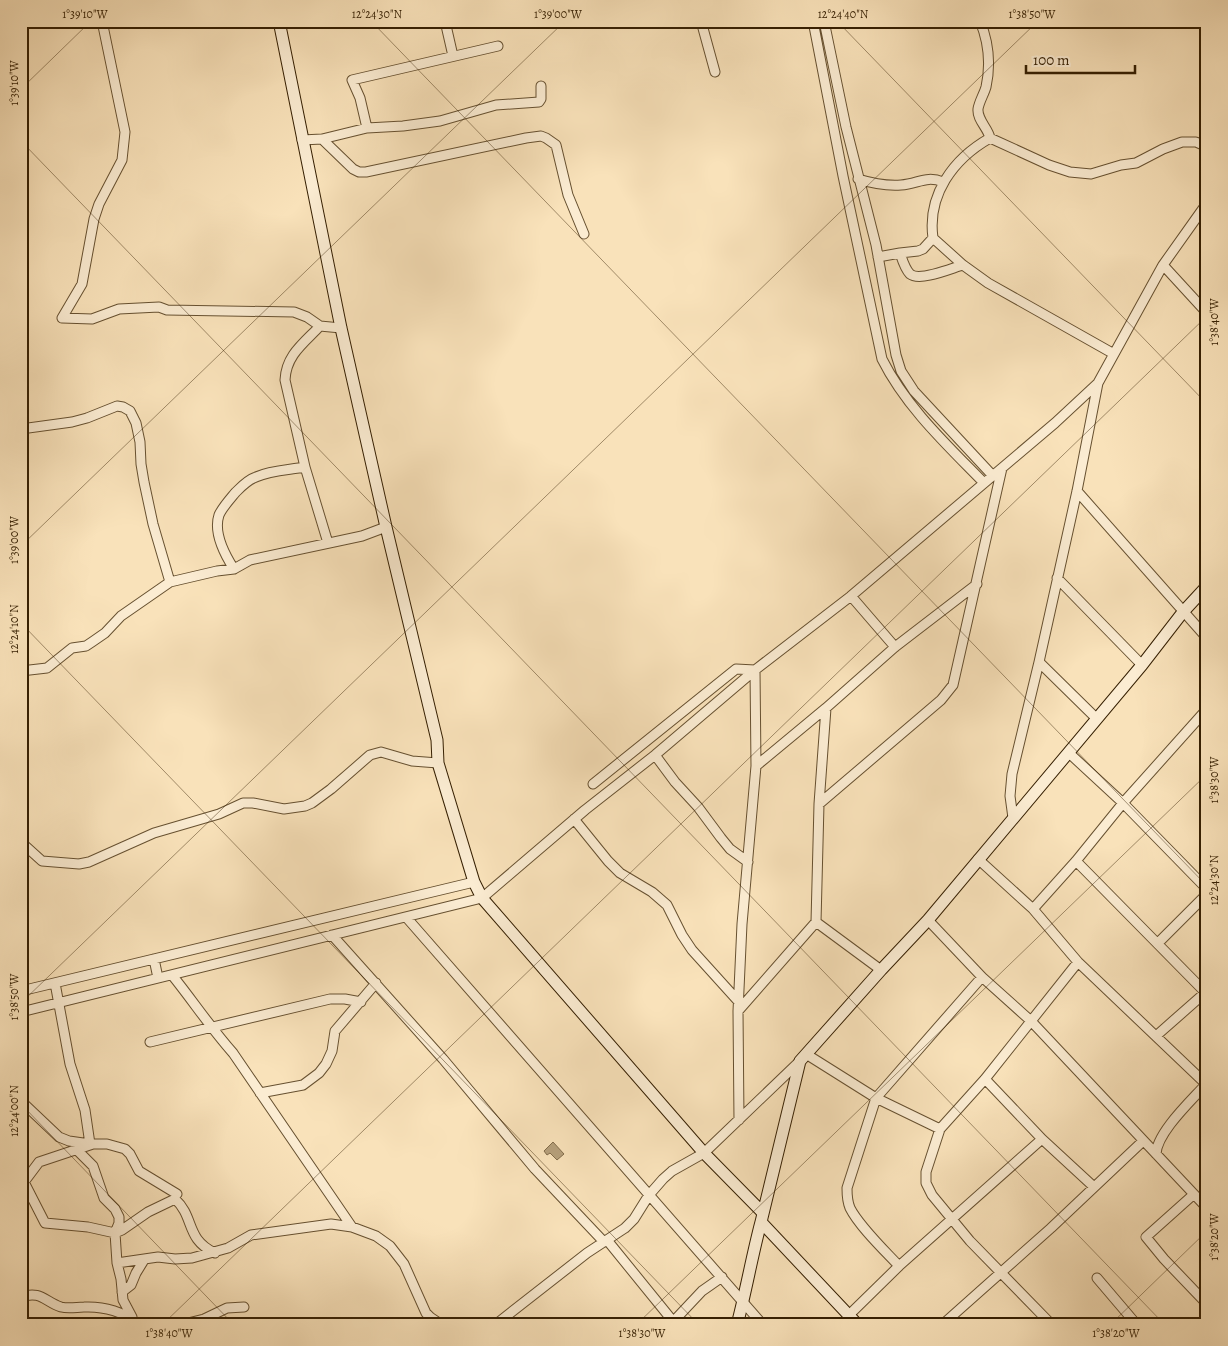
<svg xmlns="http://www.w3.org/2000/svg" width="1228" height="1346" viewBox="0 0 1228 1346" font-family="Alegreya,serif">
<rect width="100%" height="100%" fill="#f9e2ba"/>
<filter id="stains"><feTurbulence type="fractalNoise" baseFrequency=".004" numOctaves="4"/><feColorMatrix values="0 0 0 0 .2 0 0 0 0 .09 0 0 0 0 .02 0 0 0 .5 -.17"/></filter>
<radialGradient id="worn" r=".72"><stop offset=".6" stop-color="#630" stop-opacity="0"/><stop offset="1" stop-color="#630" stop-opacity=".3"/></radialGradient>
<path fill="#b6a07b" stroke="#826c4b" d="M553,1142l11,12 -7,6 -7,-7 -3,2 -3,-4z"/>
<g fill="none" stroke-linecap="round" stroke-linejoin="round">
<defs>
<path id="street" d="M102,21l23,111 -3,28 -23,44 -5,15 -12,65 -20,34 30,1 27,-10 40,-2 8,3 127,2 13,5 13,9 21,2
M445,21l8,35
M701,21l14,51
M813,21l30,155 39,183c24,48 65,86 102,124
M824,21l22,106 30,118 20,110 5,16 13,20 79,85
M980,21c9,22 11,43 6,66 -2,7 -7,15 -8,22 -1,11 10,19 12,29 -37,21 -63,57 -57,100l30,27 25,18 126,71
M367,128l-7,-30 -8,-18 146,-34
M990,138l59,27 21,7 21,2 30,-9 15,-2 27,-14 19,-7h14l11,5
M322,139l45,-11 36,-2 37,-5 56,-16 43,-3 2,-3v-13
M302,140l20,-1 31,30 6,3h7l160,-34 15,-2 5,2 10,7 12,50 16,39
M858,179c13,4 29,7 43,6 17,-1 25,-10 42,-3
M900,253c2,6 5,16 10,21 10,8 42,-6 53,-9
M878,257l22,-4 18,-2 5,-2 10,-11
M1163,265l44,48
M21,429l51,-7 15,-4 30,-12 6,1 7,4 6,12 4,19 1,22 3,18 9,42 17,58 47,-11 17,-2 16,-9 112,-24 24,-9
M305,467l-20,-87c1,-25 19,-37 35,-54
M1077,491l130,147
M234,569c-9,-14 -21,-36 -15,-54 3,-7 11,-16 16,-22 6,-6 12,-13 21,-16 15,-7 33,-7 49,-10l23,76
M1057,578l85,87
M851,596l44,51
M1039,662l58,57
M21,671l26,-3 25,-20 14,-2 6,-4 13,-9 16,-17 49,-34
M826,708l69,-61 82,-63
M1069,753l54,50 84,86
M655,755l20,27 23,25 23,31 9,11 18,13
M756,766l70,-58 -7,96 -3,118
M593,784l143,-115 19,1
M819,804l122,-104 12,-15 49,-217
M1013,818l-3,-22 2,-22 27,-112 38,-171 21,-108 65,-118 44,-62
M574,819l34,42 12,12 32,19 15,13 15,30 10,15 47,52
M21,842l21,19 37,3 10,-2 65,-29 65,-19 24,-11h10l31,6 21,-3 7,-3 19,-14 39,-34 11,-3 31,9 26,2
M978,859l55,50 45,53 129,123
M1076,861l129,131
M1033,909l43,-48 47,-58 84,-94
M406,917l357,408
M928,920l54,57 49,44 176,187
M332,935l111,124 92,110 69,73
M1158,943l49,-49
M154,959l4,19
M172,975c21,26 38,52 61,78l119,174
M982,977l-106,121 64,31 -14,43v11l6,12 38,46 82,84
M55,983l15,81 15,46 5,34
M21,991l453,-109
M738,1011l78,-89 65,48
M21,1012l461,-114 103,-88 70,-55 100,-85
M1156,1036l51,-45
M150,1042l180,-43h15l16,3
M806,1054l70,44 -29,90c0,7 0,13 3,20 9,18 34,42 49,58
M985,1079l57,60
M260,1093l43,-8 16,-12 7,-9 6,-13 3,-20 41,-48
M21,1101l38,36 10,4 21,3
M739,1120l-1,-109 4,-87 14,-158 -1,-96 96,-74 204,-173 43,-40
M940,1129l45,-50 93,-117
M77,1150l16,16 11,32 11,11 4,8v6l-4,10 2,30 41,-6 17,2 17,-1 36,-10 23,-13 80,-11 21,3 24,9 14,10 14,18 22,49 4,4 12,8
M1156,1154c1,-22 36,-54 50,-70
M21,1182h3l15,-20 54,-18h14l18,5 5,5 9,17 38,23
M24,1182l21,41 43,4 27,6 7,-3 26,-18 27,-13c20,18 10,40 40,54
M1193,1195l-47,42 18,22 43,45
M607,1240l69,85
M117,1263l4,16 2,21 9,17
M1097,1278l40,47
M122,1292l9,-7 5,-12 8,-13
M21,1297c20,-7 24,5 40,10 8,2 16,0 23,0 20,-1 41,5 55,18
M849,1315l50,-49 143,-127 52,48
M180,1325l24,-6 23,-11 17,-1
M495,1325l92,-72 38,-25 9,-9 15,-24 14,-16 9,-8 32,-18 96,-92
M670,1325l32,-34 20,-14
M942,1325l109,-97 92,-87"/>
<path id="secondary" d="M279,21l62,307 45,199 51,213 1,23 36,119 8,16 222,255 59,60
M737,1325c9,-34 15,-69 24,-103
M858,1325l-97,-103 39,-161 81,-91 47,-50 214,-255 41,-53 24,-26"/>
</defs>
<use href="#street" stroke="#665030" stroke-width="11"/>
<use href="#secondary" stroke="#351f02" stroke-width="13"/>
<use href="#street" stroke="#fbecd2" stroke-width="9"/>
<use href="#secondary" stroke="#fbecd2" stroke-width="11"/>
</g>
<path fill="none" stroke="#351f02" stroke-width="1" stroke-opacity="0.45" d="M371,21l836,865M837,21l370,383M21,89l70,-68M21,141l1144,1184M21,546l544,-525M21,623l678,702M21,1003l1017,-982M21,1104l213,221M162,1325l1045,-1009M636,1325l571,-551M1110,1325l97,-94"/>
<rect width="1228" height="1346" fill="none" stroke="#f9e2ba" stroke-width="55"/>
<path d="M1026 65v8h109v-8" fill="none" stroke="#351f02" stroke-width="2.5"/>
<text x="1033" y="65" font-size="15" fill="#351f02" stroke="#fbecd2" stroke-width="4" paint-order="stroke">100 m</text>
<rect x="28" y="28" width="1172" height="1290" fill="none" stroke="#351f02" stroke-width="2"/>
<g font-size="12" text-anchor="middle" fill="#351f02">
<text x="85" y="18">1°39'10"W</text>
<text x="377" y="18">12°24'30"N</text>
<text x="558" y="18">1°39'00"W</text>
<text x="843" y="18">12°24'40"N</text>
<text x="1032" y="18">1°38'50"W</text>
<text transform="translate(14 83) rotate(-90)" y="4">1°39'10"W</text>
<text transform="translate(1214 322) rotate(-90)" y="4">1°38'40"W</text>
<text transform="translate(14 540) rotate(-90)" y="4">1°39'00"W</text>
<text transform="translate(14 629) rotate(-90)" y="4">12°24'10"N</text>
<text transform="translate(1214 780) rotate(-90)" y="4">1°38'30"W</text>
<text transform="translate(1214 880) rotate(-90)" y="4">12°24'30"N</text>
<text transform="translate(14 997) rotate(-90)" y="4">1°38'50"W</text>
<text transform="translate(14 1111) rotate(-90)" y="4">12°24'00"N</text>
<text transform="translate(1214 1237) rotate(-90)" y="4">1°38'20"W</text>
<text x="169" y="1337">1°38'40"W</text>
<text x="642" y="1337">1°38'30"W</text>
<text x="1116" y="1337">1°38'20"W</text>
</g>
<rect width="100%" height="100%" filter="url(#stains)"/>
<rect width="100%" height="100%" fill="url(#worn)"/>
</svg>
